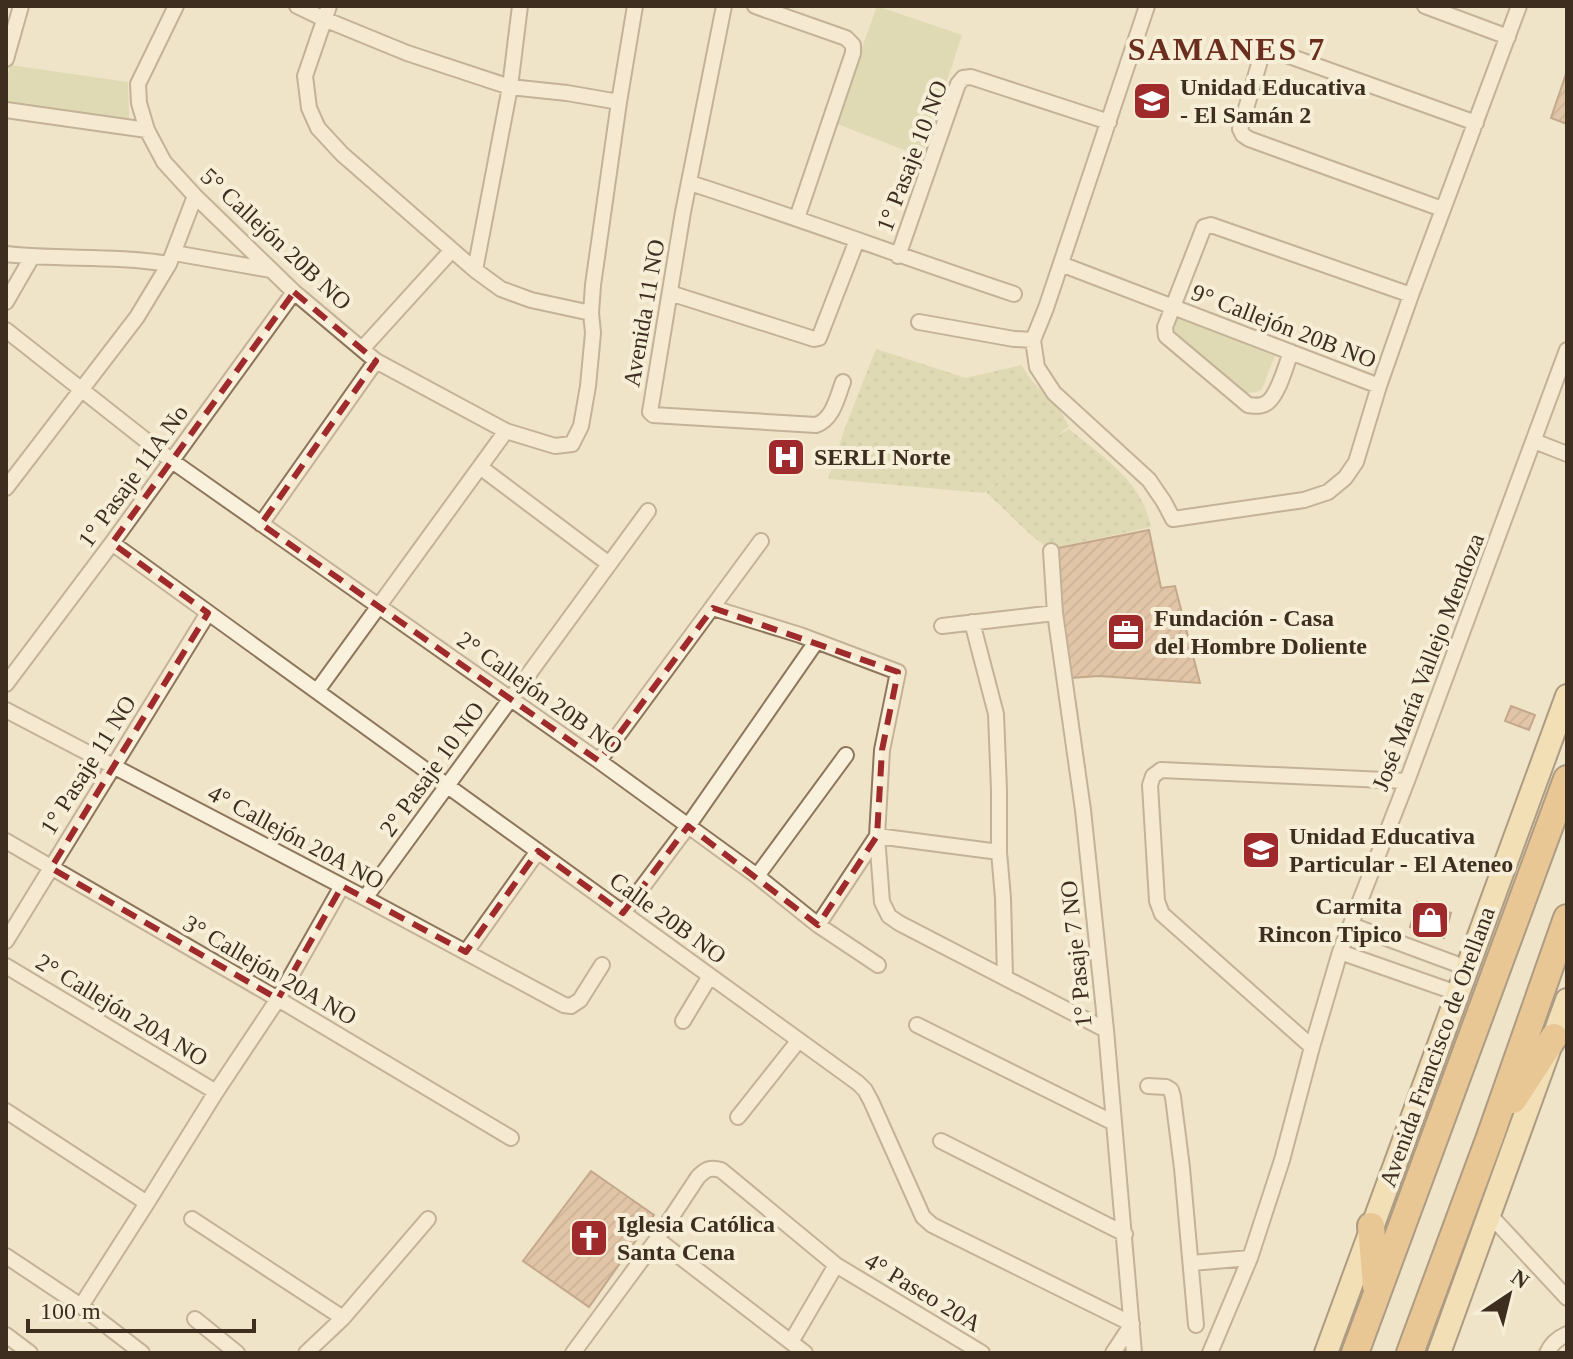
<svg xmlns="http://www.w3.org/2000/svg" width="1573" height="1359" viewBox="0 0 1573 1359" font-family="Georgia,serif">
<defs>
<pattern id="grass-dots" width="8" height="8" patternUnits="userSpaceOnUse" patternTransform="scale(2)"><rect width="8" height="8" fill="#c9cf9b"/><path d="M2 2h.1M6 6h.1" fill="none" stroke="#aeb285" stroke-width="1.8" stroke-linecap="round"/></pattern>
<pattern id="building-hatch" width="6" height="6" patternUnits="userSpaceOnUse" patternTransform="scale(2)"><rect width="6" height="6" fill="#cf9f7d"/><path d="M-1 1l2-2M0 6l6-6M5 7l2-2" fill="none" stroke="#a98266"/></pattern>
</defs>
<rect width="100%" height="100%" fill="#f0e4c8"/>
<path fill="url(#grass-dots)" d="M876,349l90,29 55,-13 11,16 26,26 11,19 -12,10 12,-7c34,28 73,52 82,98l-101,22 -17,-12 -47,-45 36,-32 -38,33 -156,-14 18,-54z"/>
<path fill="#c9cf9b" d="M877,6l85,29 -40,122 -87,-34z
M10,65l118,17 1,39 -123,-18v-20z
M1177,313l100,37 -15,39 -5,3 -10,1 -74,-60 -1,-4z"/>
<path fill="url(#building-hatch)" stroke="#8d5f41" stroke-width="2" d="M1567,71v53l-16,-6z
M1149,530l12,58 14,-2 25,97 -101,-7 -28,2 -18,-129z
M1511,706l24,9 -6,15 -24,-9z
M1417,902l34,11 -7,25 -34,-11z
M591,1171l63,44 -65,92 -66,-46z"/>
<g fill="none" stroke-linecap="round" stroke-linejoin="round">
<defs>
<path id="street" d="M176,6l-38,78 1,19 8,27 17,32 31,34 99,96 82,69 130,70 49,15 17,-2 9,-18 7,-40 5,-53 -2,-20 2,-28 26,-183 16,-96
M297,6l27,13 83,34 103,34 57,6 52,9
M329,6l-24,70 4,32 9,20 24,26 133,116 26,19 30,11 60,13
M724,6l-41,206 -33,200 3,3 163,10c17,-6 21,-27 27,-43
M755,6l91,32 7,7v8l-56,165
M1147,6l-101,302 -13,32 4,27 17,26 95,87 15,22 9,17 131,-19 24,-8 17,-14 11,-16 23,-76 32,-91 108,-289
M1425,6l83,31
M6,59l15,-53
M6,110l141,20
M690,183c109,35 216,75 324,111
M1442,209l-193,-70 -6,-4 -3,-6 24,-82 212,76
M174,253l97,17
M6,254c54,6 109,1 163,10
M898,256l60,-172 5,-6 8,-1 138,45
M1061,264l318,122
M475,270l35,-183 10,-81
M670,293l144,46 5,-1 38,-98
M6,302l26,-45
M919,322l95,17 19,1
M6,330l166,131 427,300 158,115 61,49 60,40
M362,349l90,-99
M1291,352c-5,13 -12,41 -23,50 -6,5 -13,4 -20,3l-82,-69 -1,-9 39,-100 7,-2 200,70
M1534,441l33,13
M480,467l129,97
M6,488l131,-171 32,-53 26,-68
M261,524l115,-163
M112,543l746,540 7,7 6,11 52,116 9,8 200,99 -19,29
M1051,551l4,62 28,197 23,220 28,323
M713,608l87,27 98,37 -16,78 -5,86 5,66 7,14 10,7 207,107
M972,622l24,92 3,76v62l4,46 2,79
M942,626l113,-13
M6,684l106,-141 182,-251
M317,691l189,-260
M6,710l359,188 199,107 7,1 9,-6 22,-35
M599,761l162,-220
M6,841l272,158 233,139
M757,876l89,-121
M365,898l283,-387
M623,913l65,-87 128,-184
M818,925l59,-89 122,16
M1351,925l116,43
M6,941l202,-328
M466,952l72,-101
M1340,952l117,41
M6,966l210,126
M683,1021l27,-45
M917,1025l197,98
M1312,1047l-150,-133 -5,-13 -7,-116 3,-9 8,-6 246,11
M1148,1086l18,1 5,3 2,7 9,71 14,157
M6,1111l141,92
M738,1117l61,-77
M941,1141l184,93
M1489,1214l78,84
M192,1219l151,99
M657,1239l148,114
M6,1256l75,50 61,47
M1191,1263l59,-5
M81,1306l66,-103 69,-111 62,-93 64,-113
M195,1319l42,34
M6,1335l24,18
M791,1342l45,-77 146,88
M306,1353l37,-35 85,-99
M573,1353l84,-114 41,-62c8,-8 12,-10 23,-7l115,95
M1210,1353l40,-95 32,-98 30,-113 28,-95 67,-171 160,-431
M1547,1353c4,-9 11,-15 20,-19"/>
<path id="primary" d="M1326,1353l241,-657
M1439,1353l128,-353"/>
<path id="highway" d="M1513,1100l41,-63
M1371,1226l5,60
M1355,1353l212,-574
M1410,1353l80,-216 77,-219"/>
</defs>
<use href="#street" stroke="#8d765c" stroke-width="18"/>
<use href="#primary" stroke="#5b4430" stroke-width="26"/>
<use href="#highway" stroke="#5b4430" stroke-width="30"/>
<use href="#street" stroke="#faf1dc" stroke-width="14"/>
<use href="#primary" stroke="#f3d9a0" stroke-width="22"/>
<use href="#highway" stroke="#e0a458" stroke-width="26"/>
</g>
<path d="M0 0H1573V1359H0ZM294,292l82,69 -115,163 338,237 114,-153 185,64 -16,78 -5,86 -59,89 -130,-99 -65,87 -85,-62 -72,101 -124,-66 -64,113 -227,-131 157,-255 -96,-70z" fill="#f0e4c8" fill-opacity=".55" fill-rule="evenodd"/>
<path fill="none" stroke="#9e2a2b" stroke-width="6" stroke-dasharray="16 10" stroke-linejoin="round" d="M294,292l82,69 -115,163 338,237 114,-153 185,64 -16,78 -5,86 -59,89 -130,-99 -65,87 -85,-62 -72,101 -124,-66 -64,113 -227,-131 157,-255 -96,-70z"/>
<defs>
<symbol id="school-square" viewBox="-11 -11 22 22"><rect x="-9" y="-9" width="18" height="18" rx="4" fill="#9e2a2b" stroke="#f7eed8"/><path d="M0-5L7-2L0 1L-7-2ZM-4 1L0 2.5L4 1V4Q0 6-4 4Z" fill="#fff"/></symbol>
<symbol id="hospital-square" viewBox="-11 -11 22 22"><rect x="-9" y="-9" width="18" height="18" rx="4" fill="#9e2a2b" stroke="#f7eed8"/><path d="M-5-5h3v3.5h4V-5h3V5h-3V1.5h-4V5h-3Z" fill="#fff"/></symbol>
<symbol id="office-square" viewBox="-11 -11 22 22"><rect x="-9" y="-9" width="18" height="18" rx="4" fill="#9e2a2b" stroke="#f7eed8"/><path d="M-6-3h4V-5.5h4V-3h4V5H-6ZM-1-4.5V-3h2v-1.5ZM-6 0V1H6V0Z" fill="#fff"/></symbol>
<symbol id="shop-square" viewBox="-11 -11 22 22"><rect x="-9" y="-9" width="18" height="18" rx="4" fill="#9e2a2b" stroke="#f7eed8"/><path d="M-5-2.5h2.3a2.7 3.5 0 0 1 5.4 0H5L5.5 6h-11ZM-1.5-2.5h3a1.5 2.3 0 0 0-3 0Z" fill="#fff"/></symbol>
<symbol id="church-square" viewBox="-11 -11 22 22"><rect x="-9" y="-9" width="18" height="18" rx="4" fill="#9e2a2b" stroke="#f7eed8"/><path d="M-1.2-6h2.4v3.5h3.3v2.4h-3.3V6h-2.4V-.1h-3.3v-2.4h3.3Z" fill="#fff"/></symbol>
</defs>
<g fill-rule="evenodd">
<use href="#school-square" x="1130" y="79" width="44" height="44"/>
<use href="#hospital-square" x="764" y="435" width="44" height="44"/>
<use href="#office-square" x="1104" y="610" width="44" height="44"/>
<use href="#school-square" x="1239" y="828" width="44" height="44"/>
<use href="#shop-square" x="1408" y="898" width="44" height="44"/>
<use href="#church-square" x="567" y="1216" width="44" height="44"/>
</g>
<g text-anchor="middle" stroke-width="8" stroke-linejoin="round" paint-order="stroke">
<g font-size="24" font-weight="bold" fill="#3d2e20" stroke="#f7eed8" text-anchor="start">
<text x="1180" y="95">Unidad Educativa<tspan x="1180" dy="28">- El Samán 2</tspan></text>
<text x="814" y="465">SERLI Norte</text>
<text x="1154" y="626">Fundación - Casa<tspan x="1154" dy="28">del Hombre Doliente</tspan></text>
<text x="1289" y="844">Unidad Educativa<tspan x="1289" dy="28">Particular - El Ateneo</tspan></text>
<text x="1402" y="914" text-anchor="end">Carmita<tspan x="1402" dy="28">Rincon Tipico</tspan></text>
<text x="617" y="1232">Iglesia Católica<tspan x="617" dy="28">Santa Cena</tspan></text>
</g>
<g font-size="24" fill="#3d2e20" stroke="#f7eed8">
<text transform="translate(912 156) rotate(-69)" y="8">1° Pasaje 10 NO</text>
<text transform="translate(276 239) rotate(43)" y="8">5° Callejón 20B NO</text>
<text transform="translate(644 313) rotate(-80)" y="8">Avenida 11 NO</text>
<text transform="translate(1284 326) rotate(21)" y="8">9° Callejón 20B NO</text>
<text transform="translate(133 476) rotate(-54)" y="8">1° Pasaje 11A No</text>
<text transform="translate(1428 662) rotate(-69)" y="8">José María Vallejo Mendoza</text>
<text transform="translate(540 693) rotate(35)" y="8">2° Callejón 20B NO</text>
<text transform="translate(88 765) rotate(-58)" y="8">1° Pasaje 11 NO</text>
<text transform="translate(432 769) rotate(-54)" y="8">2° Pasaje 10 NO</text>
<text transform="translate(296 837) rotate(28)" y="8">4° Callejón 20A NO</text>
<text transform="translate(668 918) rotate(36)" y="8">Calle 20B NO</text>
<text transform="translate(1076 954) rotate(-96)" y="8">1° Pasaje 7 NO</text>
<text transform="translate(270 970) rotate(30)" y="8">3° Callejón 20A NO</text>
<text transform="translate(122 1010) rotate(31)" y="8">2° Callejón 20A NO</text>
<text transform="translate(1437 1047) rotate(-70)" y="8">Avenida Francisco de Orellana</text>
<text transform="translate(923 1292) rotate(31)" y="8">4° Paseo 20A</text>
</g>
<g font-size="32" font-weight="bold" letter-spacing="2" fill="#6b2e1e" stroke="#f7eed8">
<text x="1227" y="60">SAMANES 7</text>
</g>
</g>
<rect width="1573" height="1359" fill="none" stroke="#3d2e20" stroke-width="16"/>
<g transform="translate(1509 1295) rotate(35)" stroke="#f7eed8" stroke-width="6" paint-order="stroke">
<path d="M0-6L14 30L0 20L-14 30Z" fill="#3d2e20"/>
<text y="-12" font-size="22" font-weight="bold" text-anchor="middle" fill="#3d2e20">N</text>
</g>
<path d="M28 1319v12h226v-12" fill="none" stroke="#3d2e20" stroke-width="4"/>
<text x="40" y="1319" font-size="24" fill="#3d2e20" stroke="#f7eed8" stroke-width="6" paint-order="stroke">100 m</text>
</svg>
